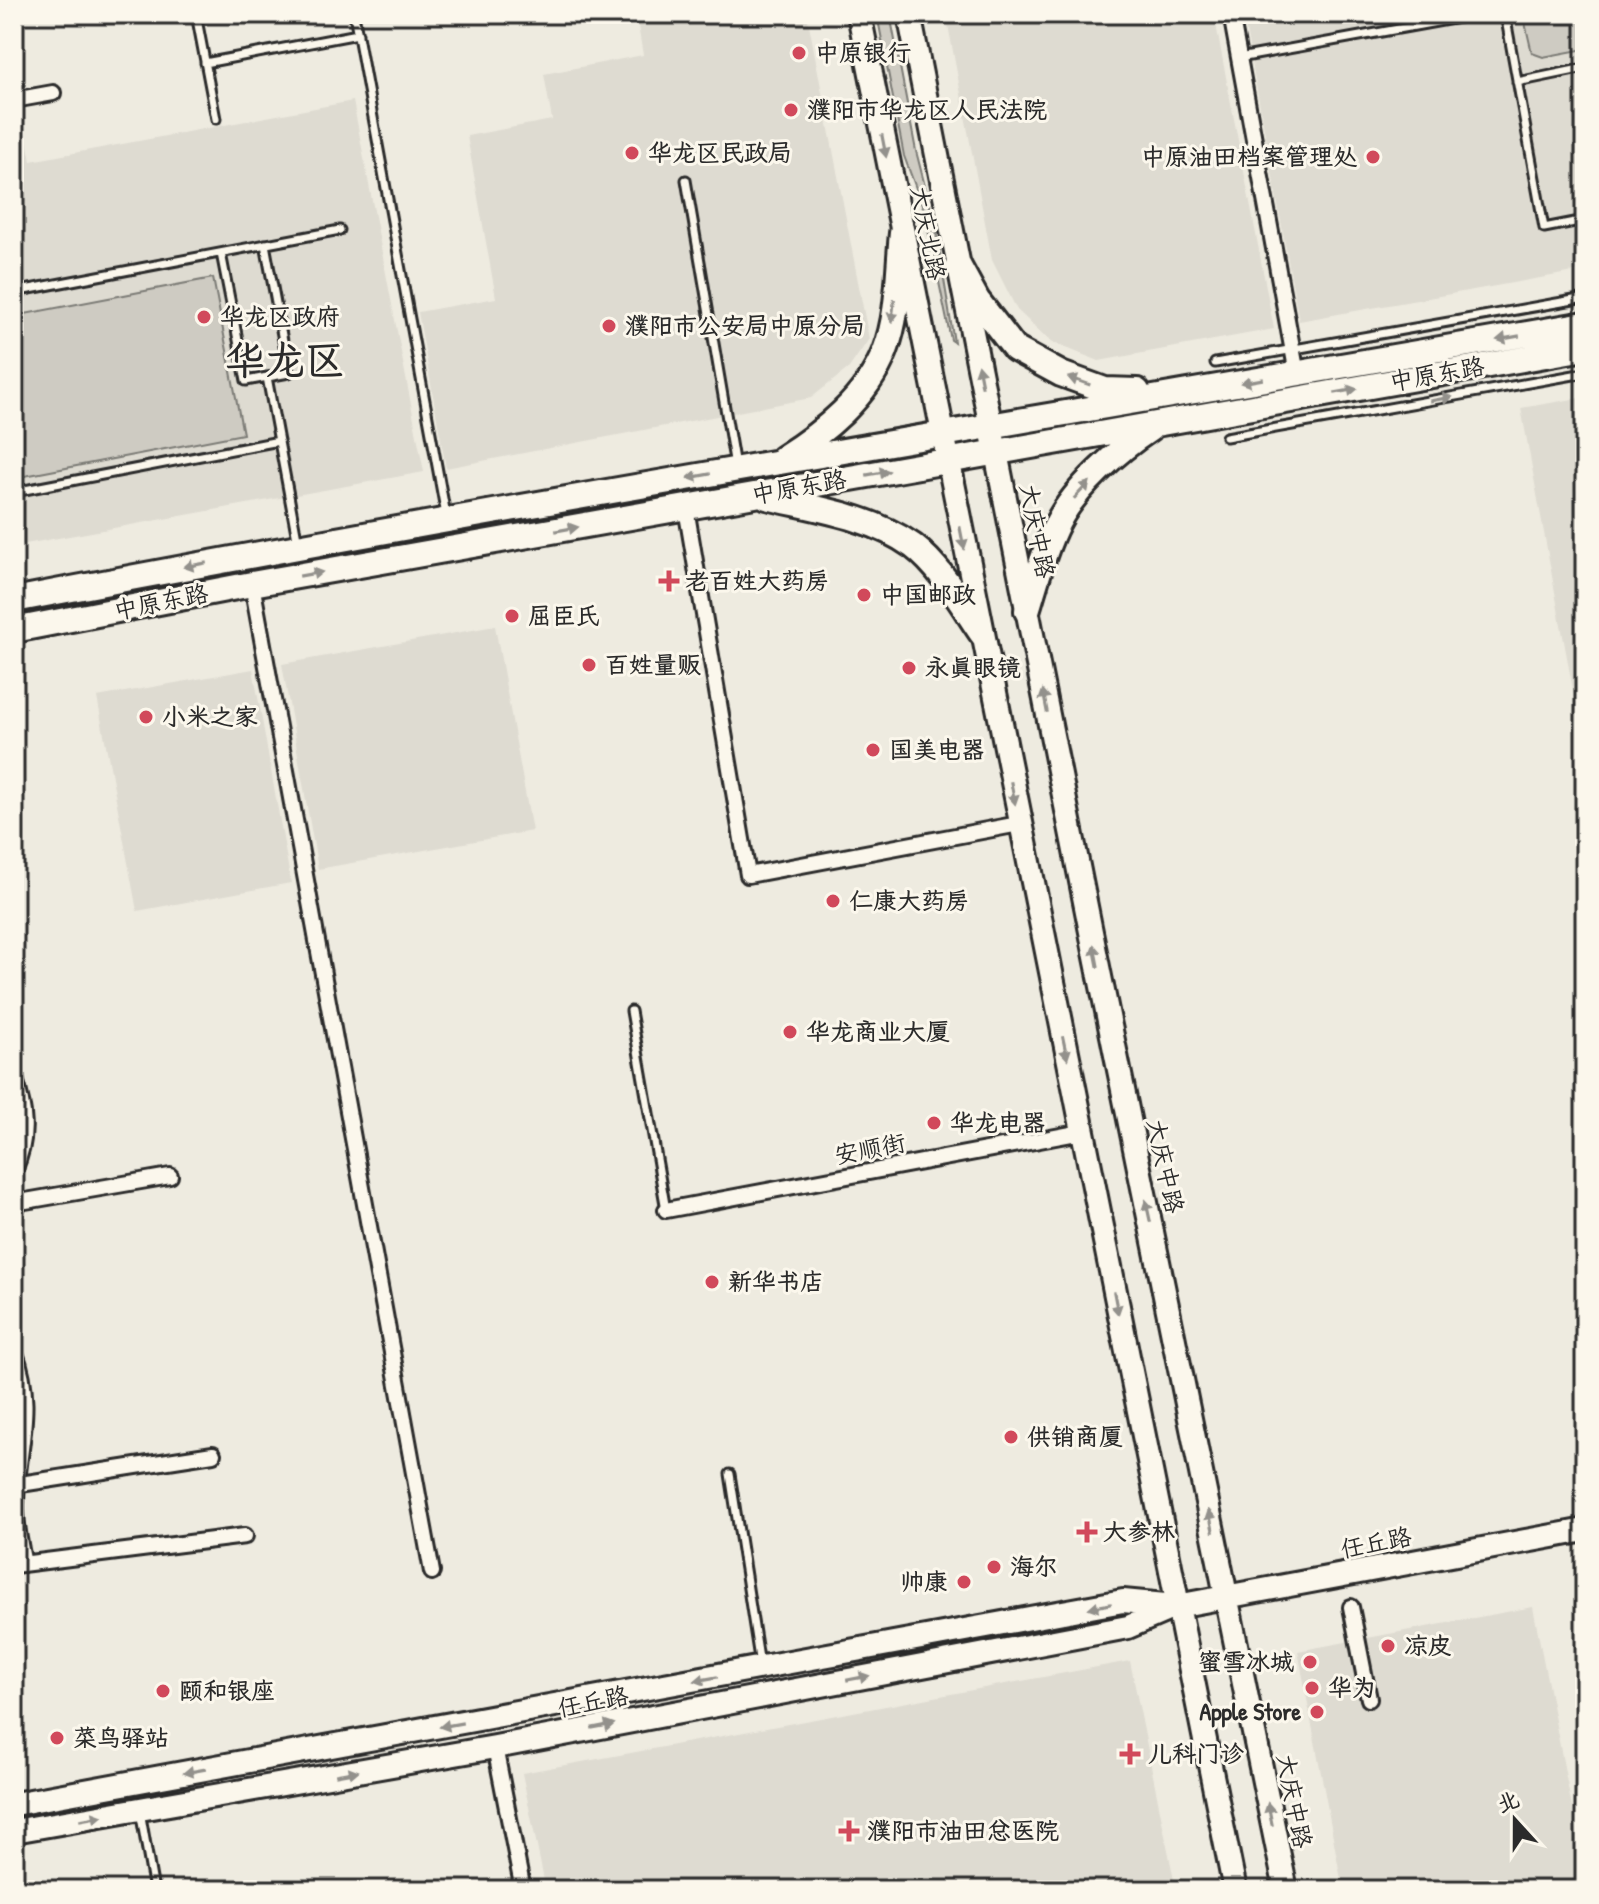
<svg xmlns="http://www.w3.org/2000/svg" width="1599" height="1904" viewBox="0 0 1599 1904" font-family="'Patrick Hand','LXGW WenKai TC',sans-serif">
<rect width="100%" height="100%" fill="#eeebe0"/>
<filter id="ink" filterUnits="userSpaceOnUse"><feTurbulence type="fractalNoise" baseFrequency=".0125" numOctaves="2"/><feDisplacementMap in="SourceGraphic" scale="16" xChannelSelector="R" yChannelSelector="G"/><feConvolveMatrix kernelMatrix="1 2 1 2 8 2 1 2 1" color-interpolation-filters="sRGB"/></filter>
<g filter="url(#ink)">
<path fill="#dedbd1" d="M636,14h171l62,325 -20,29 -38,30 -365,70 -28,-156 78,-14 -29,-162 85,-16 -8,-46 99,-19z
M946,14h268l60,315 -175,32 -48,-19 -34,-32 -25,-50z
M1243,14h342v256l-286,51z
M353,101l71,371 -410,74v-435l7,-1 10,51z
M1585,397v358l-64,-347z
M495,626l37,205 -214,38 -36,-205z
M253,669l38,214 -154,28 -40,-214z
M1533,1607l52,268v15h-242l-45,-239z
M1130,1661l46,229h-630l-24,-117z"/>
<path fill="#cecbc2" stroke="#7c7b76" stroke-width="2" d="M877,14h13l26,137 20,78 18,113 -3,-2 -27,-130 -20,-54z
M1523,14h62v35l-42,8 -11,-4z
M213,278l30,156 -229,44v-162z"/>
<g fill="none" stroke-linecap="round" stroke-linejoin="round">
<defs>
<path id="lane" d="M196,14l20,105
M354,14l92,501
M1505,14l39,214 41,-8
M1239,58l242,-44
M205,63l153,-29
M1517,82l68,-14
M686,180l49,286
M221,253l25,128 43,-8 -24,-129
M14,292l326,-62
M1215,363l370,-65
M267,377l31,167
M1226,437l359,-64
M14,492l265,-51
M631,1011l35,199
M730,1474l30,191
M140,1811l14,79"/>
<path id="street" d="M1231,14l66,360
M14,100l39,-7
M686,508l62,367 271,-51
M252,584l180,988
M14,1076c11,33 15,62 0,94
M14,1203l156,-27
M666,1210l416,-78
M14,1350c23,60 1,101 2,159 0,19 4,37 8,55
M14,1485l199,-31
M14,1565l231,-29
M1351,1607l18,92
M495,1747l28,143"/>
<path id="secondary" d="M859,14l376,1876
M909,14l187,943 190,933
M14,1804l1109,-203 53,5
M14,1831l481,-84 633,-120 49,-21 408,-76"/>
<path id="primary" d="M958,265l19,35 38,49 46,25 44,16 32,1
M783,458c41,-26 84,-60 102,-107 14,-36 13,-80 17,-118
M767,497c50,12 104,19 146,49 29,22 49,59 69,88
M14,600c522,-100 1047,-185 1571,-276
M1027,611c9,-29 17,-62 31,-89 18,-35 60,-72 92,-93
M14,630l238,-46 1333,-236"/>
</defs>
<use href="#lane" stroke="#2b2b2b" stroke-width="13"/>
<use href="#street" stroke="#2b2b2b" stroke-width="20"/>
<use href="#secondary" stroke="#2b2b2b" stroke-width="28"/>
<use href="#primary" stroke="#2b2b2b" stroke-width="30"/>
<use href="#lane" stroke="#fbf7ec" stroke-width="7"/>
<use href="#street" stroke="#fbf7ec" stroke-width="14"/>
<use href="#secondary" stroke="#fbf7ec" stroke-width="22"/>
<use href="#primary" stroke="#fbf7ec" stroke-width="24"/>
</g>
<defs><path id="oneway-solid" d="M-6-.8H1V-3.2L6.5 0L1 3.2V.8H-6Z" transform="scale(2)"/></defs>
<g fill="#93918c">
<use href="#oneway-solid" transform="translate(884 146) rotate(79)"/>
<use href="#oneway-solid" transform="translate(893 311) rotate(97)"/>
<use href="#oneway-solid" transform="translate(1508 338) rotate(170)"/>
<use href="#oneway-solid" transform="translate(980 376) rotate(-101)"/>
<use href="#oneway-solid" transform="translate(1079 381) rotate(-161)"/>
<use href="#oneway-solid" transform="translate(1252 381) rotate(170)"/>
<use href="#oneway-solid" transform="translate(1346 391) rotate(-10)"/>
<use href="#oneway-solid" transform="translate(1441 399) rotate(-10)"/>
<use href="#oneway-solid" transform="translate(878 473) rotate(-10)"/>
<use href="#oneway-solid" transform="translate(699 476) rotate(170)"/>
<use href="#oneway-solid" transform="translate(1082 490) rotate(-47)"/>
<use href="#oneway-solid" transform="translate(567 529) rotate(-10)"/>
<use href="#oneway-solid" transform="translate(962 538) rotate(79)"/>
<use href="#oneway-solid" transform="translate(195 565) rotate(169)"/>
<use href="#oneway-solid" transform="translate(311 574) rotate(-10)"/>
<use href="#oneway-solid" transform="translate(1045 701) rotate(-101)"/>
<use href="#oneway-solid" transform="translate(1013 793) rotate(79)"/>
<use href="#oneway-solid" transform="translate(1096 956) rotate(-101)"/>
<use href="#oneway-solid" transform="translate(1065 1048) rotate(78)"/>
<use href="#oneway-solid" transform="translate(1148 1211) rotate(-102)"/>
<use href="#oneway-solid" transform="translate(1116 1303) rotate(79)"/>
<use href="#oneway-solid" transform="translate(1211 1521) rotate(-102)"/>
<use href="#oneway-solid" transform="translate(1100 1606) rotate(169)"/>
<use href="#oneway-solid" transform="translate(858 1678) rotate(-11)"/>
<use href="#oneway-solid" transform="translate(706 1679) rotate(170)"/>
<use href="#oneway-solid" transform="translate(451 1725) rotate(170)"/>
<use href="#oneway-solid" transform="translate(603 1726) rotate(-11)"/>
<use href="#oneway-solid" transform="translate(195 1771) rotate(170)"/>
<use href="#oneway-solid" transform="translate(347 1773) rotate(-10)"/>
<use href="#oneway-solid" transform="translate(1270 1814) rotate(-101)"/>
<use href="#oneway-solid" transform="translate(91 1818) rotate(-10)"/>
</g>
</g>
<g fill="#d1495b" stroke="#fbf7ec" stroke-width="3">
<circle cx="799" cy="53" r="8"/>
<circle cx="791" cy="110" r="8"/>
<circle cx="632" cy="153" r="8"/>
<circle cx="1373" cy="157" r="8"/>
<circle cx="204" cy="317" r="8"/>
<circle cx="609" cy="326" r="8"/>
<path d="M665 569h8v8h8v8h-8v8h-8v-8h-8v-8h8z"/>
<circle cx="864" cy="595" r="8"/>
<circle cx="512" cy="616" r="8"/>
<circle cx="589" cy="665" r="8"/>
<circle cx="909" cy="668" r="8"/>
<circle cx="146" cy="717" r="8"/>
<circle cx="873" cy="750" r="8"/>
<circle cx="833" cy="901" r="8"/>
<circle cx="790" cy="1032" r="8"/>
<circle cx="934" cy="1123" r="8"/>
<circle cx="712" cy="1282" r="8"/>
<circle cx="1011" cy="1437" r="8"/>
<path d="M1083 1520h8v8h8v8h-8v8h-8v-8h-8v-8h8z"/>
<circle cx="994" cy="1567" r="8"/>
<circle cx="964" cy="1582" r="8"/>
<circle cx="1388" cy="1646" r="8"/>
<circle cx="1310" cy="1662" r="8"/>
<circle cx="1312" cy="1688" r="8"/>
<circle cx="163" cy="1691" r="8"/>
<circle cx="1317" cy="1712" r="8"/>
<circle cx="57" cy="1738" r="8"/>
<path d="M1126 1742h8v8h8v8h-8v8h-8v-8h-8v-8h8z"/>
<path d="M845 1819h8v8h8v8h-8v8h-8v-8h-8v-8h8z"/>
</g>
<g text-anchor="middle" stroke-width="6" stroke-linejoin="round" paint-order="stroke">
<g font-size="24" font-weight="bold" fill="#2b2b2b" stroke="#fbf7ec" text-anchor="start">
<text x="815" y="61">中原银行</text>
<text x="807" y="118">濮阳市华龙区人民法院</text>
<text x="648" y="161">华龙区民政局</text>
<text x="1357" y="165" text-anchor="end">中原油田档案管理处</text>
<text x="220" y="325">华龙区政府</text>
<text x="625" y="334">濮阳市公安局中原分局</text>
<text x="685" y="589">老百姓大药房</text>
<text x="880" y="603">中国邮政</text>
<text x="528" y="624">屈臣氏</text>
<text x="605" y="673">百姓量贩</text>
<text x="925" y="676">永真眼镜</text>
<text x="162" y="725">小米之家</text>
<text x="889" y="758">国美电器</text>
<text x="849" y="909">仁康大药房</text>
<text x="806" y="1040">华龙商业大厦</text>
<text x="950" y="1131">华龙电器</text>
<text x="728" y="1290">新华书店</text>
<text x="1027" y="1445">供销商厦</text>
<text x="1103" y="1540">大参林</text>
<text x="1010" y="1575">海尔</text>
<text x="948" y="1590" text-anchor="end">帅康</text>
<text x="1404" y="1654">凉皮</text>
<text x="1294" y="1670" text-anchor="end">蜜雪冰城</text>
<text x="1328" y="1696">华为</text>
<text x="179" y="1699">颐和银座</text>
<text x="1301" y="1720" text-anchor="end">Apple Store</text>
<text x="73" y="1746">菜鸟驿站</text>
<text x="1148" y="1762">儿科门诊</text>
<text x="867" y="1839">濮阳市油田总医院</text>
</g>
<g font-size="24" fill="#2b2b2b" stroke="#fbf7ec">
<text transform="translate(928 233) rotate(79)" y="8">大庆北路</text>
<text transform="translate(1437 374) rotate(-10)" y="8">中原东路</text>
<text transform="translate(799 487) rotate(-10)" y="8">中原东路</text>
<text transform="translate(1037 531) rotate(79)" y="8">大庆中路</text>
<text transform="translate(161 602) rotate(-11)" y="8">中原东路</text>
<text transform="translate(870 1149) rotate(-11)" y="8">安顺街</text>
<text transform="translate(1165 1166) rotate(78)" y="8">大庆中路</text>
<text transform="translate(1376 1543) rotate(-11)" y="8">任丘路</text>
<text transform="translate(593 1702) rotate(-11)" y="8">任丘路</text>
<text transform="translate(1294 1801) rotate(79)" y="8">大庆中路</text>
</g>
<g font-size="40" font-weight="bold" fill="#2b2b2b" stroke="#fbf7ec">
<text x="285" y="374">华龙区</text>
</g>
</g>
<rect width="1599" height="1904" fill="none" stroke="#fbf7ec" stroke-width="48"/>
<rect x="24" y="24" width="1551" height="1856" fill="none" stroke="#2b2b2b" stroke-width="3" filter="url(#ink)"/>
<g transform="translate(1515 1820) rotate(339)" stroke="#fbf7ec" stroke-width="6" paint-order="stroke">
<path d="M0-6L14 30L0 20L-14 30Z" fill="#2b2b2b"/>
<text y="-12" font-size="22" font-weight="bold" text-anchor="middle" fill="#2b2b2b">北</text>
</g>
</svg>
